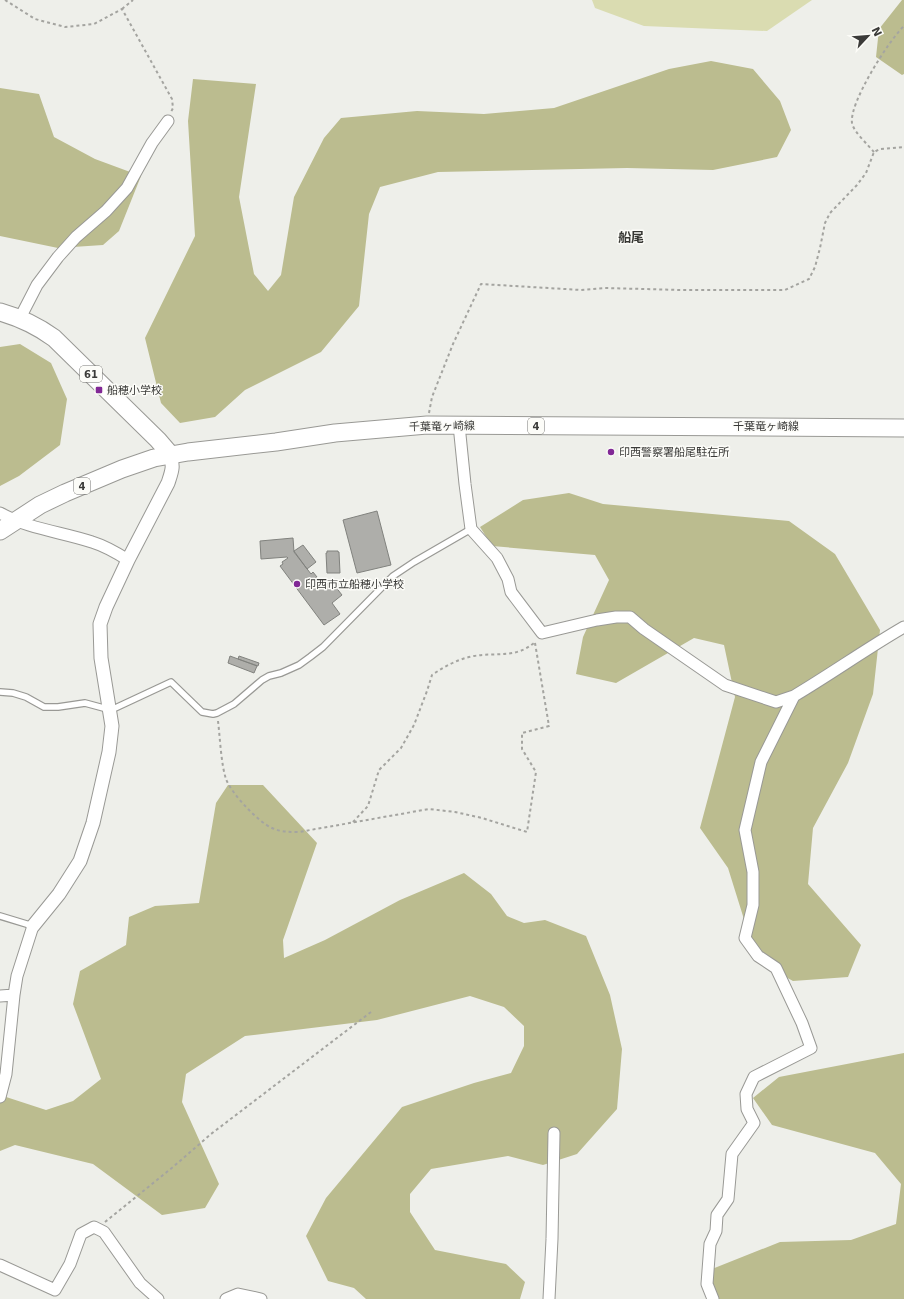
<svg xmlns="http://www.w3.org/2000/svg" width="904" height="1299" viewBox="0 0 904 1299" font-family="'DejaVu Sans','Noto Sans JP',sans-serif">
<rect width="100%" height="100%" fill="#eeefea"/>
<path fill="#dadcb1" d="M592,0h220l-45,31 -123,-5 -49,-18z"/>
<path fill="#bbbc8f" d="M902,0h2v74l-2,1 -26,-18 3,-28z
M711,61l42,8 27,32 11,29 -14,27 -64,13 -86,-2 -189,4 -58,15 -11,27 -10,92 -38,46 -76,38 -30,27 -35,6 -19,-20 -16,-65 50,-102 -7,-115 5,-42 63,5 -17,113 15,77 14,17 13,-16 13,-78 30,-59 17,-20 76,-7 67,3 70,-6 115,-39z
M0,88l39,6 15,43 41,22 46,17 -22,55 -16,14 -45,3 -58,-12z
M20,344l31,19 16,36 -7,46 -41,31 -19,10v-139z
M569,493l34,11 186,17 46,33 45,76 -7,64 -25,69 -35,65 -5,56 53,61 -13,32 -55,4 -36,-20 -29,-93 -28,-40 35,-131 -11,-52 -30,-7 -78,45 -40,-9 7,-37 26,-57 -14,-25 -103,-9 -12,-19 43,-27z
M228,785h35l54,58 -34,97 1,18 41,-18 75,-40 64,-27 27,21 16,22 17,7 21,-3 41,16 24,59 12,54 -5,60 -40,45 -34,11 -35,-9 -77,13 -21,25v18l25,38 71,14 19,18 -5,17h-154l-12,-11 -26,-7 -22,-45 20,-38 76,-91 72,-24 37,-10 13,-27v-20l-20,-19 -34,-11 -93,24 -132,16 -59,38 -4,28 37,82 -14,24 -43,7 -69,-51 -78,-19 -15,6v-56l46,15 27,-9 28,-22 -28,-75 7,-33 46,-26 3,-28 26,-11 44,-3 17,-100z
M904,1053v246h-198l6,-30 68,-27 71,-2 45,-16 5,-40 -26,-31 -103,-28 -19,-27 26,-21z"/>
<path fill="#aeaeaa" stroke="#81827e" d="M377,511l14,54 -34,8 -14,-53z
M293,538l1,14 17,22 2,-2 4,5 -3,2 7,10 10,-8 11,14 -10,8 8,11 -16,11 -44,-59 3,-2 -1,-2 6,-4 -1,-1 -26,2 -1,-18z
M303,545l13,17 -9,7 -13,-18z
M327,551h11v1h1l1,21h-13l-1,-20h1z
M230,656l27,10 -3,7 -26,-10z
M239,656l20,7 -1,3 -20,-7z"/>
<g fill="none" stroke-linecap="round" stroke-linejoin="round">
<defs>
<path id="service" d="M0,692l13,1 13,4 18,10h14l27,-4 26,7 60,-28 31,30 11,2 4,-1 17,-9 28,-24 7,-4 12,-3 18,-8 11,-8 13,-10 70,-71 21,-14 57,-33
M0,916l33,10"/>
<path id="minor" d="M20,318l17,-33 21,-28 18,-20 30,-26 21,-23 25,-45 16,-22
M459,425l6,59 6,45 26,29 11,21 3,13 31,41 55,-13 19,-3h14l14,12 81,56 51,17 18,-6 -33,66 -16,68 8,42v33l-8,33 13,18 18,12 26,55 9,25 -57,29 -8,17 1,15 7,14 -22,31 -4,45 -11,16 -1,16 -6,13 -3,40 6,15
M0,513c29,16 62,19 92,29 13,4 25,11 36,18
M794,696c37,-22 72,-47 110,-69
M0,996l14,-1
M0,1097l6,-23 8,-79 3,-19 16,-50
M0,1265l55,25 15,-26 11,-30 13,-7 10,5 36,51 18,16
M226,1299l12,-5 23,5
M549,1299l3,-60 2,-106"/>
<path id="tertiary" d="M33,926l26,-32 21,-33 13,-38 16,-71 3,-26 -11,-68 -1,-34 6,-17 22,-47 40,-77c4,-12 6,-16 2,-29"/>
<path id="primary" d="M0,312c21,6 36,13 54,26l104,102 12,14
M0,531l40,-26 25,-12 57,-24 32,-11 34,-6 88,-10 59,-9 92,-8 477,3"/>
</defs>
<use href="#service" stroke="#999995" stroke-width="8"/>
<use href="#minor" stroke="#999995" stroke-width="13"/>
<use href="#tertiary" stroke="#999995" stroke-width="15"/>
<use href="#primary" stroke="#999995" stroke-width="19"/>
<path stroke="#a4a4a0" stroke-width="2" stroke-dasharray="3 3" stroke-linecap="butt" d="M5,0l30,19 30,8 29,-3 28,-15 50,90 1,9 -2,4
M122,9l11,-9
M874,152c-5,-6 -21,-21 -22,-29 -3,-20 37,-83 52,-97
M429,413l3,-16 21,-53 28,-60 100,6 24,-2 77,2h103l24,-11 6,-12 5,-19 5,-25 5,-10 27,-28 9,-12 8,-21 6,-3 24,-2
M218,721c2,16 3,43 8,58 5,14 32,43 46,49 9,4 17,4 27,4l130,-23 26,3 27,6 45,14 9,-60 -14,-23v-16l27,-7 -14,-83
M353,822l15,-16 11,-36 22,-22 13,-23 13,-34 5,-16c13,-9 26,-16 42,-19 22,-4 42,3 61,-14
M105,1222l68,-55 38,-33 160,-122"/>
<use href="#service" stroke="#fff" stroke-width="5.5"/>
<use href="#minor" stroke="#fff" stroke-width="11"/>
<use href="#tertiary" stroke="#fff" stroke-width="13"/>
<use href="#primary" stroke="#fff" stroke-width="17"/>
</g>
<g fill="#812896" stroke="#fcfcf8" stroke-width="1.5">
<rect x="95" y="386" width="8" height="8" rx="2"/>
<circle cx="611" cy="452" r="4"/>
<circle cx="297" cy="584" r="4"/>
</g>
<g text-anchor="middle" stroke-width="3" stroke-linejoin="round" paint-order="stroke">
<g fill="#fcfcf8" stroke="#757572" stroke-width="1">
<rect x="80" y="366" width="22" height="16" rx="3"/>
<rect x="528" y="418" width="16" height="16" rx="3"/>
<rect x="74" y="478" width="16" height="16" rx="3"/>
</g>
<g font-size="10" font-weight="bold" fill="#3b3b39">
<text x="91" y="378">61</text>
<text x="536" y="430">4</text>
<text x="82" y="490">4</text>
</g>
<g font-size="11" fill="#3b3b39" stroke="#fcfcf8" text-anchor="start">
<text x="107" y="394">船穂小学校</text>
<text x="619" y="456">印西警察署船尾駐在所</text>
<text x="305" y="588">印西市立船穂小学校</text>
</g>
<g font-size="11" fill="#3b3b39" stroke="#fcfcf8">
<text transform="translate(442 426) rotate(-1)" y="4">千葉竜ヶ崎線</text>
<text x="766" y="430">千葉竜ヶ崎線</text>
</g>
<g font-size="13" font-weight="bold" fill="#373733" stroke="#fcfcf8">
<text x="631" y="242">船尾</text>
</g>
</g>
<g transform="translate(868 36) rotate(64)" stroke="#fcfcf8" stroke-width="3" paint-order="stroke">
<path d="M0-3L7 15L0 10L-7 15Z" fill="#3b3b39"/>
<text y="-6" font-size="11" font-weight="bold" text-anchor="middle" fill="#3b3b39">N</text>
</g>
</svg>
